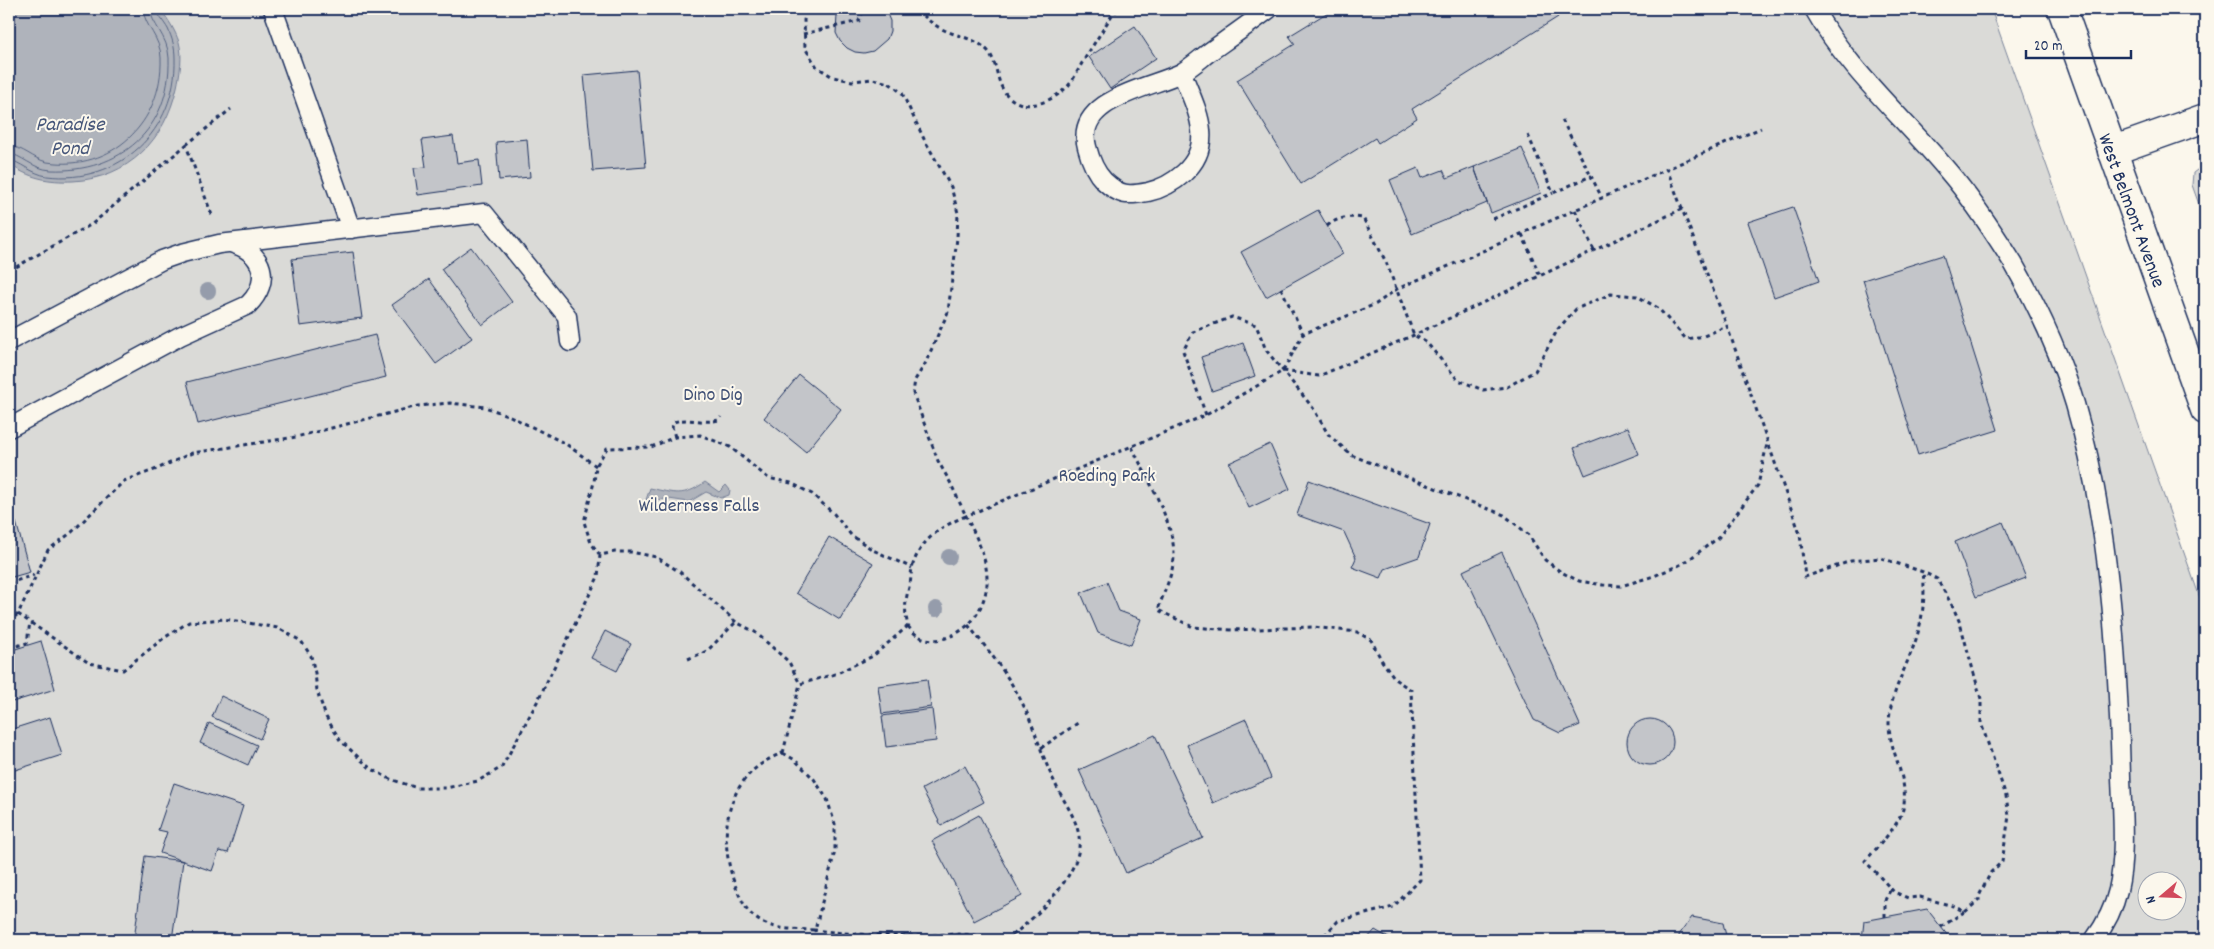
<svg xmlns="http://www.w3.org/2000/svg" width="2214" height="949" viewBox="0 0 2214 949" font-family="Dekko,sans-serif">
<rect width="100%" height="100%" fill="#fbf7ec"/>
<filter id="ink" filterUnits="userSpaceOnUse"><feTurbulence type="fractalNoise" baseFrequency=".02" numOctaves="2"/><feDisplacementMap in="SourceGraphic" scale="10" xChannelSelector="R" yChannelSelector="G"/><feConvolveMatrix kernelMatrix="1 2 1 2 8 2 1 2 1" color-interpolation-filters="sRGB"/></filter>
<g filter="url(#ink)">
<path fill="#dadad7" stroke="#7a849a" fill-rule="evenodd" d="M9,9h1982l214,603v328h-2196zM2146,882h30v30h-30z
M2205,164v57l-13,-36 1,-12z"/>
<path fill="#afb3bb" stroke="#747e96" d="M9,9h151c8,10 15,21 19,33 4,14 1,31 -2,45 -12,53 -48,91 -104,94 -25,1 -44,-3 -64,-17z
M705,482l14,10 7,-7 4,5 -1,5 -8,3 -15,-6 -17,10 -20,-3 -23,1 4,-12c24,5 33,10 55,-6z"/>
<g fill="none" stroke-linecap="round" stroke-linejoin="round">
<path stroke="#566483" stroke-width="1" d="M9,146c14,1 24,13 38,16 65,10 116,-40 114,-104 0,-20 -17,-32 -18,-49
M9,154c12,0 23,15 42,16 69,3 120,-41 118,-112 -1,-22 -18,-34 -19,-49
M9,160c10,1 23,14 38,16 73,9 130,-46 128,-118 0,-11 -3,-20 -7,-29 -4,-7 -10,-13 -11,-20"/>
</g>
<path fill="#c3c5c9" stroke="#1b2f5e" d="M840,9h45l5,12v10l-3,8 -14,12 -9,2 -9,-1 -8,-4 -7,-7 -4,-8 1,-18z
M1333,9h17l2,2 4,-2h197l5,8 -146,92 5,9 -39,25 -3,-5 -74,46 -64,-104 58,-36 -6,-8z
M1135,26l21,32 -46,31 -21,-32z
M637,70l9,97 -53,4 -9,-96z
M453,136l4,27 22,-3 3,26 -64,9 -4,-27 12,-1 -4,-27z
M527,139l3,38 -31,3 -3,-38z
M1522,148l19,45 -50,20 -17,-46z
M1474,167l13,36 -75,31 -22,-54 28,-12 4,10 21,-8 4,8z
M1793,207l26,74 -45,16 -26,-75z
M1318,210l25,44 -77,43 -25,-45z
M471,247l41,55 -30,23 -41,-56z
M353,252l9,66 -62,8 -8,-67z
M1943,255l55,175 -80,25 -55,-175z
M429,279l43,59 -36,26 -44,-59z
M375,335l11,42 -188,47 -11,-42z
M1243,343l12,33 -43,15 -11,-34z
M799,375l42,34 -35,43 -42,-34z
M1628,427l11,27 -54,21 -11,-27z
M1270,444l20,45 -41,19 -20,-45z
M1309,480l121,44 -11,33 -34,12 -4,9 -29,-11 4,-9 -12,-26 -47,-17z
M16,522l14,50 -21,6v-54z
M2003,522l23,56 -50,19 -21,-55z
M829,537l44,26 -33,57 -44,-27z
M1502,552l78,173 -20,8 -26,-13 -71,-149z
M1107,582l12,29 22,8 -10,26 -33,-12 -17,-40z
M605,631l26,13 -14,27 -26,-13z
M41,641l14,48 -46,14v-52z
M927,679l4,28 -49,7 -4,-28z
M221,696l48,23 -9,20 -48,-22z
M932,709l4,32 -50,6 -4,-31z
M50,717l12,38 -53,17v-42z
M1246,719l25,59 -58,25 -26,-58z
M1627 742a23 23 0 1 1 46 0a23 23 0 1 1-46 0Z
M209,723l48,22 -9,20 -48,-22z
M1155,735l48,103 -77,35 -47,-103z
M965,766l19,36 -43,23 -19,-36z
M174,783l69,23 -15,47 -9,-2 -7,20 -52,-18 7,-21 -9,-2z
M979,815l43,81 -48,25 -42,-80z
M145,856l38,5 -11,79h-38z
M1927,909l21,27 -13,4h-73l2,-19z
M1692,917l31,6 4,17h-47l-1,-5z
M1375,930l17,10h-42l5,-8 11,8z"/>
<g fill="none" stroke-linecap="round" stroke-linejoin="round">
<defs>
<path id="lane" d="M273,9l78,220
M1814,9c34,61 89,108 134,162 25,29 45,60 65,92 25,44 48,93 62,141 34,117 43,251 46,373 1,33 5,80 -3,113 -4,18 -13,35 -24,50
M1182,73c13,34 35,70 2,100 -10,9 -23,16 -36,19 -21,4 -28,4 -44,-11 -9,-9 -14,-22 -17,-34 -13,-48 63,-59 94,-74 9,-5 18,-13 27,-20 21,-15 41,-29 61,-44
M9,341l153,-81 20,-7 37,-9 265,-31 83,103 3,26
M9,428l171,-92 68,-31c24,-24 16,-53 -17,-62"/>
<path id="street" d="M2112,151l93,-33"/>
<path id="secondary" d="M2062,9l143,401"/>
</defs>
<use href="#lane" stroke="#1b2f5e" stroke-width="21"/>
<use href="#street" stroke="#1b2f5e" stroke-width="31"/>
<use href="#secondary" stroke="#1b2f5e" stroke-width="31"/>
<path stroke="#1b2f5e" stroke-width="3" stroke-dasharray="4 4" stroke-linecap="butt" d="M918,9c7,9 15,16 26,21 15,7 32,8 44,21 11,14 7,32 20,45 18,18 45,5 60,-10 6,-7 10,-16 14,-23 10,-16 20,-32 30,-48l6,-6
M803,34l56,-13 5,-12
M1562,120l29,56
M1528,135l25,58 38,-17 11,22
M186,145l45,-36
M1682,209l-15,-40 94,-41
M1575,210l19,40
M1493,219l60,-26
M1327,226c11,-9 23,-10 36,-8l23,44 28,73 13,8 31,37 25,10 24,-3 28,-16 23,-42 18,-20 35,-15 26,2 21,12 28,31 18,-3 23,-10
M1522,234l18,42
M9,271l83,-47 94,-79 27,73
M1281,288l22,46
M1283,371l20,-37 73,-30 21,-15 270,-120
M1206,415l-23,-64 10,-19 39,-15 24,8 10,25 47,58 15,26 23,21 153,60 24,19 17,26 16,12 18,9 24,4 18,1 33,-10 30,-13 34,-25 40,-53 9,-41
M675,437l-3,-10 2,-5c14,-5 28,2 45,-2l2,-3
M1132,447c14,30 42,75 42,108 0,18 -11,38 -16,55l35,17 39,3 81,-3 44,5 14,8 11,21 14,19 15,10 9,190 -27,27 -55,14 -18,19
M600,555l-9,-12 -7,-21 10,-40 2,-16 11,-18 44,-1 24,-10 25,-2 30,12 38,31 23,5 21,11 22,20 17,21 22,15 39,18
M9,583l25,-8
M18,614l71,49 34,7 41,-32 25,-16 35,-3 54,9 23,13 10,15 4,17 2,18 9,26 14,23 30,28 20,11 27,9h29l32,-7 24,-14 35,-65 61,-125 2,-22 15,-3h16l25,5 24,15 56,50 19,10 34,30 11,22
M9,622l9,-8 30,-64 24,-18 52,-51 33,-12 35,-16 104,-16 122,-31 32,-3 35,4 25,9 56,28 30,22
M968,625c22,27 45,56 59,88 10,22 16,46 27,68 9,21 28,42 25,66 -3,33 -48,75 -73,93
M908,626c15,22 42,15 60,-1 10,-9 18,-27 19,-41 1,-26 -10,-45 -21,-68l240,-101 77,-44 36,5 95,-41 268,-126 45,117 73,208 5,43 46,-16 30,-3 42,14 14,7 16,28 7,16 21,76v24l25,73 3,20 -7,46 -11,10 -12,24v4l-14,12 -12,-6 -33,-9 -12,1 -14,-6 -29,-31c10,-11 35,-37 38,-52 7,-29 -14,-57 -14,-86 1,-27 14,-49 23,-73 10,-24 14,-52 11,-78
M9,648l18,-5 3,-21
M688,659l19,-8 29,-29
M1041,748l37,-25
M783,753l17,-69 35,-10 38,-18 35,-30c-4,-16 -3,-26 2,-42 1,-5 1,-11 2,-16 7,-27 29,-42 54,-52l-16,-34 -12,-21 -25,-68 2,-13 10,-16 23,-52 9,-74 1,-25 -7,-26 -27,-48 -22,-46 -13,-10 -16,-4 -21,2 -19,-4 -16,-10 -12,-19 -1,-28 3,-11
M783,753l12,7 19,19 13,20 8,25v27l-20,79c-22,-1 -45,1 -62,-14 -9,-8 -16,-25 -20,-37 -16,-50 -5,-107 50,-126z
M1885,917v-17l6,-11
M1941,927l23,-15
M816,940l-1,-10c33,4 67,6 101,6 27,-1 54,-5 81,4"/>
<use href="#lane" stroke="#fbf7ec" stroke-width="18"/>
<use href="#street" stroke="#fbf7ec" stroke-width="28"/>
<use href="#secondary" stroke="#fbf7ec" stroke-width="28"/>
</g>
<g fill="#959cab">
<circle cx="208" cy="291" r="8"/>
<circle cx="949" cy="557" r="8"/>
<circle cx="936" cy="609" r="8"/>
</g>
</g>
<g text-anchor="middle" stroke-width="4" stroke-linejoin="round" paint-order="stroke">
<g font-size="20" fill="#1b2f5e" stroke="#fbf7ec">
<text transform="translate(2133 210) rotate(70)" y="7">West Belmont Avenue</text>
</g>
<g font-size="20" fill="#415176" stroke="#fbf7ec">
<text x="713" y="400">Dino Dig</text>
<text x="1107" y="481">Roeding Park</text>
<text x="699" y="511">Wilderness Falls</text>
</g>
<g font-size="21" font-style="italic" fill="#47577a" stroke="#fbf7ec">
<text x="70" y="130">Paradise<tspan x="70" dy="24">Pond</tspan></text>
</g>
</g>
<rect width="2214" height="949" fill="none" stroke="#fbf7ec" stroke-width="30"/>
<rect x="15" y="15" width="2184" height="919" fill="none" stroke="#1b2f5e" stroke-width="2" filter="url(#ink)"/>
<g transform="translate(2162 896) rotate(251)"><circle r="24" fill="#fbf7ec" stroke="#a1a7b3"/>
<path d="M0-4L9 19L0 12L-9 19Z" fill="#d1495b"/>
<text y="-8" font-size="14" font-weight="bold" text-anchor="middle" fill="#1b2f5e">N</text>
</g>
<path d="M2026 50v8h105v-8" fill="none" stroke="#1b2f5e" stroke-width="2.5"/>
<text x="2034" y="50" font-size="15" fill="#1b2f5e" stroke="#fbf7ec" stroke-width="4" paint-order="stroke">20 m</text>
</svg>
